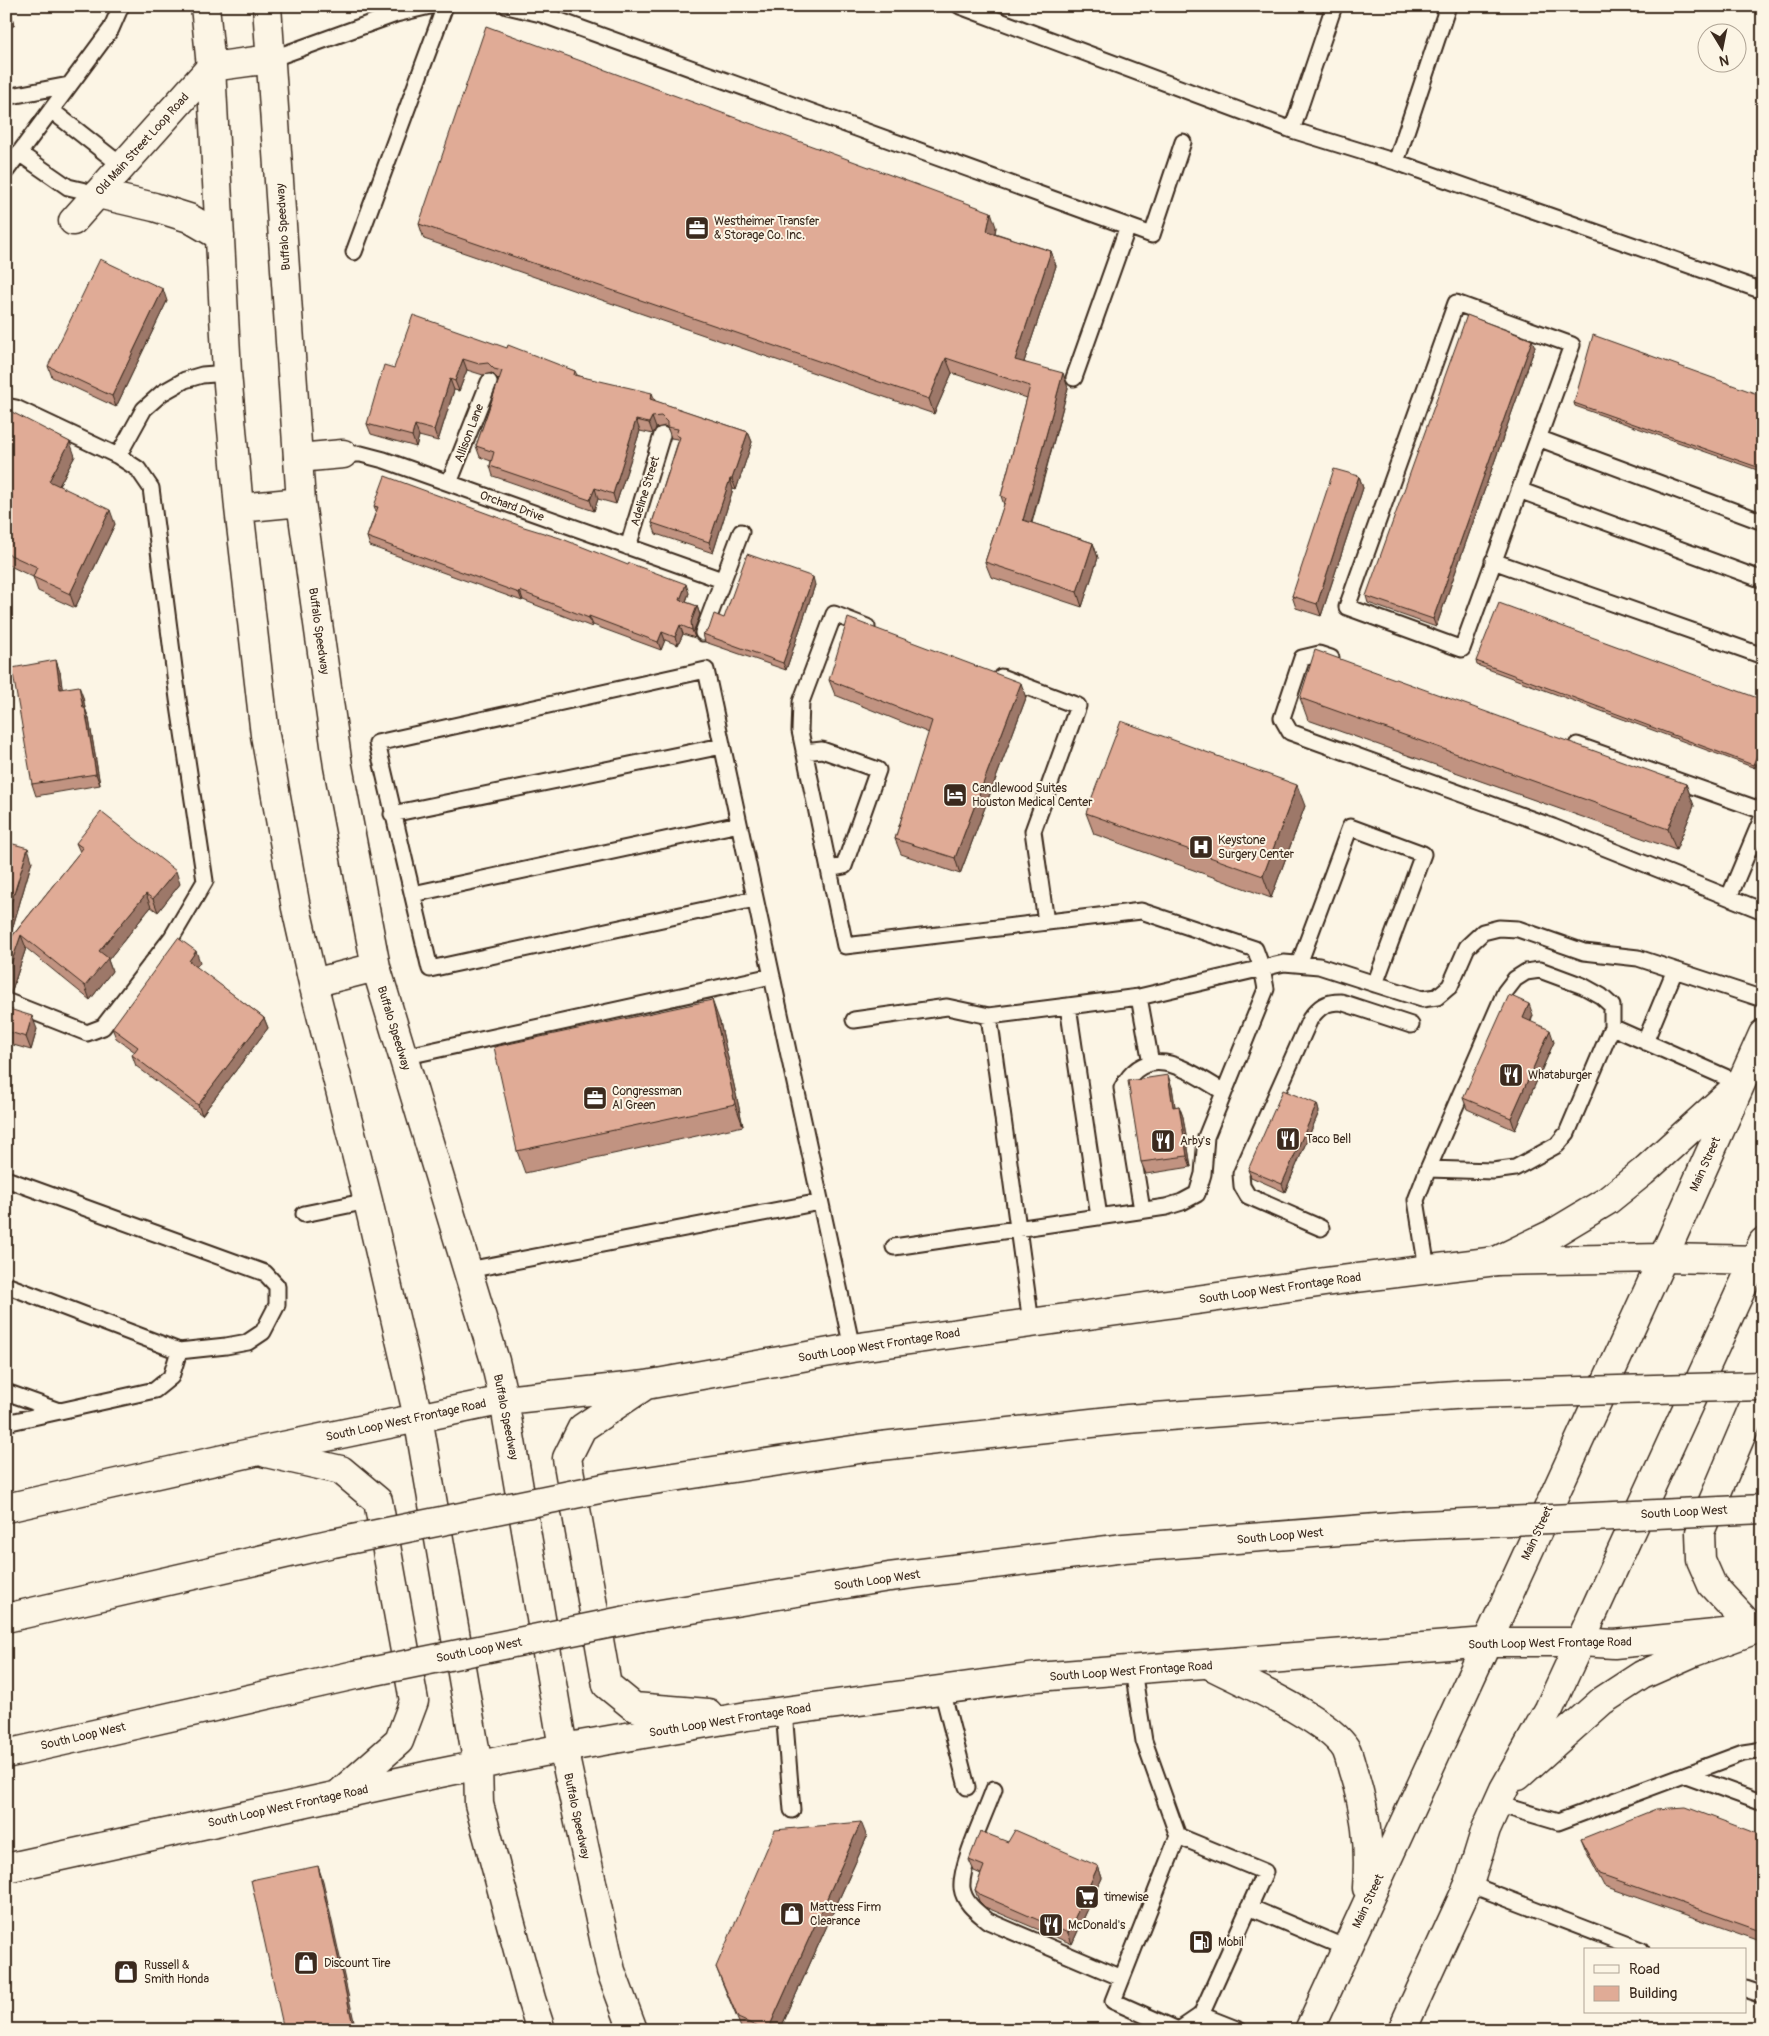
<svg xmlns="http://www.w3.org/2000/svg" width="1769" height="2036" viewBox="0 0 1769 2036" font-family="Pangolin,sans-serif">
<rect width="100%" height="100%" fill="#fcf5e5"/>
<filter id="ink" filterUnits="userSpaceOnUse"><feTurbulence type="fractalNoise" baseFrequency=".02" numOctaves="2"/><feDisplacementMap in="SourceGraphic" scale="10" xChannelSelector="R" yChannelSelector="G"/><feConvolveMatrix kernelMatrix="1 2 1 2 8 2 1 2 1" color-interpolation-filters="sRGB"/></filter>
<g filter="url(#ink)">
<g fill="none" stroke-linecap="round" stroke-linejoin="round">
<defs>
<path id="service" d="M507,6l34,8 611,221 31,-93
M960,6l332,124
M1334,6l-42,124 104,32
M1448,6l-52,156 367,129
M271,59l125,-45 34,-8
M6,97l63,-12
M51,110l71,56
M19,153l49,34 30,7
M6,171l105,-142 10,-23
M354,252l91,-246
M1456,303l116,42 -110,304 -115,-42z
M1074,378l54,-152
M6,406l10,2 102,48 20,13 13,19 27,211 27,182 -33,56 -69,90 -16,6 -81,-32
M1538,438l225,84
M343,454h18l23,6 338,120
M118,456l26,-47 18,-16 23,-13 17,-5 25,-2
M449,483l40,-101
M1519,490l244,90
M628,547l34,-112
M1493,561l270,95
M867,627l-33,-13 -33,88 -1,29 45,215 296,-35 114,38 7,19 4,21 -60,148 -3,37 -6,20 -15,8 -16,5 -272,40
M703,633l38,-101
M1331,658l-12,-4 -17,4 -20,60 8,14 263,95 210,84
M1001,677l77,29 -45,125 13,91
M1577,745l186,66
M804,752l18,-2 56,20 -34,96 -15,3
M392,814l330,-68
M413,894l326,-70
M1729,897l34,-81
M755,899l-325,70 -53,-226 329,-73c48,226 97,452 146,678
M1299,964l51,-137 73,27 -48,130
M1139,997l12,66
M1068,1006l31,211
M989,1016l42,307
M854,1020l93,-13 42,9 150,-19 145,-34 35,3 103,33 15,-2 13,-11 17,-39 16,-15 16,-4 19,1 66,23 54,6 125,41
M1645,1042l30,-72
M403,1057l369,-81
M1428,1169l77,-177 10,-13 11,-7 14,-2 43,16 18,10 11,10v21
M6,1179l259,94 12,13v19l-14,27 -15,10 -22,4 -47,5 -173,-66
M1142,1210l-20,-122c26,-49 68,-16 102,4
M304,1214l64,-13
M1321,1228l-73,-32 -6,-10 -1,-12 69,-155c9,-12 15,-17 31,-17l70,23
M1427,1269l-11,-69 12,-31 65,2 22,-3 42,-23 10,-12 45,-106 129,57
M468,1270l352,-68
M6,1392l53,19
M6,1423l149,-33 16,-13 8,-26
M1133,1670l11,71 34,95 -65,165 65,29
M942,1690l25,97
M784,1711l8,99
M1686,1775l77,28
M994,1789c-8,23 -34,76 -32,99 2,15 15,24 26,33l134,57
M1497,1804l61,18 185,-69 20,-3
M1178,1836l87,36 -64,143 -22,15
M1469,1884l172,66
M1249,1907l97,41
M1745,1989l18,6
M1201,2015l38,15"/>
<path id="minor" d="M73,221l138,-154
M298,458l45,-4"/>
<path id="secondary" d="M205,6l6,61 16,306 12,135 26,227 31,173 17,75 55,218 50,216 60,349 1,38 52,195 10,31
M267,6l34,496 37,264 38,201 119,394 9,39 59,348 48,223 22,59
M211,67l60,-8
M98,194l56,13 35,11 31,18
M239,508l62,-6
M313,983l63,-16
M643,1387l-61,41 -15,30 40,227 27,22 74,6
M266,1453l75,17 37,31 36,200 -15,40 -59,52
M6,1508l253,-57 245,-51 142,-15 206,-37 480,-67 164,-20 167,-3 100,2
M1754,1630l-42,-45 -11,-25 -1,-28 63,-148
M6,1868l424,-93 133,-27 184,-32 290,-39 450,-35h93l34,2 121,-12"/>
<path id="primary" d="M1210,1665c33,17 118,54 136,84 3,6 5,15 7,22 13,40 17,75 14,117
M1518,1776l84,-75 40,-26 52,-23 60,-22
M1309,2030l178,-388
M1402,2030l67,-146 17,-55 18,-40 45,-80 31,-67"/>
<path id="trunk" d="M1496,1261l56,-27 55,-33 36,-29 89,-81
M1487,1642l176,-384 100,-224
M1580,1642l183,-400"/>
<path id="motorway" d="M614,1486l258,-39 256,-28 340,-25
M642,1617l247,-40 235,-29 278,-22
M6,1618l327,-75
M6,1754l349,-79"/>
</defs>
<use href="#service" stroke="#3b2a1e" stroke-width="19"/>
<use href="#minor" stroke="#3b2a1e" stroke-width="31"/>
<use href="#secondary" stroke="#3b2a1e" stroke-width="31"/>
<use href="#primary" stroke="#3b2a1e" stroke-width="31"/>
<use href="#trunk" stroke="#3b2a1e" stroke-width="31"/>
<use href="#motorway" stroke="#3b2a1e" stroke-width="31"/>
<use href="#service" stroke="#fcf5e5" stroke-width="15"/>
<use href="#minor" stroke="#fcf5e5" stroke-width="28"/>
<use href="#secondary" stroke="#fcf5e5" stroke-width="28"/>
<use href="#primary" stroke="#fcf5e5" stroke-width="28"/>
<use href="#trunk" stroke="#fcf5e5" stroke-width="28"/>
<use href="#motorway" stroke="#fcf5e5" stroke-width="28"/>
<defs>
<path id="motorway-bridge" d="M1468,1394l295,-8
M1402,1526l361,-17
M333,1543l281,-57
M355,1675l287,-58"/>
</defs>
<use href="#motorway-bridge" stroke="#3b2a1e" stroke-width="31" stroke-linecap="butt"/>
<use href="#motorway-bridge" stroke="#fcf5e5" stroke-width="28"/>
</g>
<path fill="#c19381" stroke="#3b2a1e" d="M6,6h4l4,20 -8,1z
M419,224l577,3 -1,6 56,18 5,15 -32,96 44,26 -36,135 61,20 5,15 -16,49 -91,-30 -6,-15 19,-57 -3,-9 26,-98 -75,-25 -18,41 -510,-175z
M167,301l-51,106 -64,-30 -4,-11z
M1535,347l-99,280 -68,-24 -2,-7z
M507,348l68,23 2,4 171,57 4,10 -16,48 -3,-1 -20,64 -57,-19 -4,-11 26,-81 -1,-3 -6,-1 -3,-9 -3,-3 -9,2 -3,6 -13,-3 -24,73 -18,-5 -4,12 -101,-35 -3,-10 1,-5 -11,-4 -4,-11 23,-66 -7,-7 -9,2 -16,-5 -8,21 -5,-1 -16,51 -19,-5 -3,11 -45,-13 -4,-10 27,-56z
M1763,396v76l-188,-66 -1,-3z
M6,414l69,42 -16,30 56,38 -40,84 -37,-17 -5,-14 -27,-13z
M1359,476l4,12 -42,128 -25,-8 -4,-12z
M374,506l315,87 -3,9 11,4 3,9 -6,15 1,8 -12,-4 -5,11 -13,-5 -4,10 -68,-25 -1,2 -69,-27 -1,1 -152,-55 -3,-9 9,-26z
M815,585l-29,85 -81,-28 -2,-8 21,-16z
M1476,661l287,39v48l-8,20 -278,-103z
M60,672l2,17 21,8 2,11 4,11 11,66 -64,11 -4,-12z
M829,680l197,18 -66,176 -59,-20 -6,-15 34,-106 -94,-38z
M1300,698l386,86 8,22 -18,44 -368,-130z
M1305,806l-34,92 -177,-64 -8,-21z
M6,842l26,19 -23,79 71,-88 -4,-9 104,41 -22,28 -7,-5 -43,53 4,11 -22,29 -64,-52 -15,45h-5z
M200,962l-4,5 68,51 4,10 -66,87 -66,-49 -4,-11 3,-3 -19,-14 -4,-10z
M6,1008l31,21 -6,21 -25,-7z
M1533,1015l-2,7 23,20 -39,88 -48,-21 -4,-11z
M720,1022l23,104 -218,47 -8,-22z
M1172,1087l3,20 4,-1 4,11 8,50 -45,7 -5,-12z
M1317,1104l2,8 -34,80 -34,-15 -3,-7z
M1763,1836v106l-159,-56 -18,-35 -5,-12z
M867,1837l-87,193h-38l-20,-48 -6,-15z
M1008,1842l90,24 4,12 -30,66 -87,-37 -6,-6 -4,-11 6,-16 -7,-3 -5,-11z"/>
<path fill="#9d7869" stroke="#3b2a1e" d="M8,6h2l4,20 -5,-15z
M991,212l5,15 -3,18 -6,-14z
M1051,251l5,15 -36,108 -5,-14z
M163,289l4,12 -51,106 -4,-11z
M1532,340l3,7 -99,280 -3,-8z
M946,358l6,15 -18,41 -5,-15z
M463,359l4,11 -8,21 -4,-10z
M1063,373l5,15 -40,147 -5,-15z
M450,379l4,11 -16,51 -4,-11z
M652,393l4,10 -6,-4z
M652,417l4,11 -3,6 -4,-11z
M636,420l4,11 -24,73 -3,-10z
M415,425l4,11 -3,11 -4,-11z
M748,432l4,10 -16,48 -4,-11z
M70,442l5,14 -21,39 -5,-14z
M1359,476l4,12 -42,128 -4,-12z
M730,479l3,10 -20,64 -4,-11z
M595,488l3,11 -4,12 -4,-11z
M110,510l5,14 -40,84 -5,-14z
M1093,543l5,15 -16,49 -5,-15z
M813,577l2,8 -29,85 -3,-7z
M686,584l3,9 -6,16 -3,-9z
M520,591l3,9 -1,1 -3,-8z
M697,606l3,9 -6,15 1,8 -3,-8 -1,-8z
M589,616l4,9 -1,2 -3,-9z
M680,625l3,9 -5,11 -3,-8z
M662,632l3,8 -4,10 -3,-8z
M56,660l4,12 4,29 -4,-12z
M1021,683l5,15 -66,176 -5,-16z
M79,686l4,11 4,23 -4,-12z
M85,708l4,11 11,66 -4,-11z
M1763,740v8l-8,20 -2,-3z
M1686,784l8,22 -18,44 -8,-21z
M1297,785l8,21 -34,92 -8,-22z
M28,848l4,13 -26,89v-30z
M176,871l4,13 -22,28 -5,-13z
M146,894l5,13 -43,53 4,11 -22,29 -5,-14 14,-35z
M21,935l5,13 -15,45 -5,-12v-3z
M196,951l4,11 -7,9 -4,-10z
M712,1000l8,22 23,104 -8,-22z
M1529,1004l4,11 -6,15 -4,-12z
M32,1016l5,13 -6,21 -5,-13z
M264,1018l4,10 -66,87 -4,-10z
M1550,1030l4,12 -39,88 -4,-12z
M1168,1075l4,12 5,32 -4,-12z
M1317,1104l2,8 -34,80 -3,-8z
M1179,1106l4,11 8,50 -4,-11z
M861,1822l6,15 -87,193h-12z
M318,1866l5,15 33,149h-2z
M1098,1866l4,12 -30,66 -4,-11z"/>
<path fill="#e0ab96" stroke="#3b2a1e" d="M6,6h2l1,5h-3z
M486,26l505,186 -4,19 64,20 -36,109 48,13 -40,147 70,23 -16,49 -92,-30 21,-64 -5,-2 29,-110 -84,-28 -17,41 -510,-175z
M100,259l63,30 -51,107 -64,-30z
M413,315l94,33 1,-3 67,26 -1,4 78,18 -2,6 98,33 -16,47h-2l-21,63 -57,-19 28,-86 -4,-2 2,-6 -11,-2v-5l-6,-6 -9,1 -3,6 -13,-3 -23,74 -18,-6 -5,12 -100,-34 4,-14 -18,-6 26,-75 -8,-2 -6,-6 -9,1 -16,-5 -8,22 -5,-2 -16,51 -19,-5 -3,11 -45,-12 17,-59 10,3z
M1467,315l65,25 -99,279 -67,-23z
M1593,335l170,61v73l-189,-66z
M8,410l62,32 -21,39 61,29 -40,84 -37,-17 4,-10 -31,-14v-139z
M1334,469l25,7 -42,128 -25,-8z
M385,476l139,51 36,11 68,27 1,-2 57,21 -6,16 17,6 -6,16 1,8 -12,-5 -5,12 -13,-5 -4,10 -69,-26v2l-69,-27 -1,2 -152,-56 11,-30 -4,-1z
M747,554l66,23 -30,86 -80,-29 6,-5 5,-15 10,4z
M1499,603l264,97v40l-10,25 -277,-104z
M848,618l173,65 -66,175 -60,-19 37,-118 -103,-41z
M1315,650l371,134 -18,45 -368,-131z
M56,660l4,29 19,-3 4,22h2l11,66 -64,10 -20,-116z
M1121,721l176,64 -34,91 -177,-63z
M101,812l75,59 -23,28 -7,-5 -47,57 9,7 -23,28 -64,-51 -15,43v-34l77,-96 -7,-5z
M6,842l22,6 -22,72z
M178,938l18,13 -7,10 75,57 -66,87 -66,-50 6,-8 -26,-19z
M1509,995l20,9 -6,14 27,12 -39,88 -48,-20z
M712,1000l23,104 -218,47 -23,-104z
M6,1008l26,8 -6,21 -20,-6z
M1168,1075l5,32 6,-1 8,50 -46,6 -13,-81z
M1283,1090l34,14 -35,80 -34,-14z
M1686,1807l77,29v96l-163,-58 -19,-35 75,-30z
M861,1822l-93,208h-3l-27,-12 -22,-51 59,-137z
M1015,1830l83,36 -30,67 -87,-38 -6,-5 9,-24 -15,-6 11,-29 28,11z
M318,1866l36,164h-70l-33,-150z"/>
</g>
<defs>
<symbol id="office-square" viewBox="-11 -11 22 22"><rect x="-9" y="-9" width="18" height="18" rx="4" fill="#3b2a1e" stroke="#fcf5e5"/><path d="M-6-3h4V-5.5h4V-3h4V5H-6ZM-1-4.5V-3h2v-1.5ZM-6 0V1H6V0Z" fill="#fff"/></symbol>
<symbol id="hotel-square" viewBox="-11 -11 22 22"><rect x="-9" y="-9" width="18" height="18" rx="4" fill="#3b2a1e" stroke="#fcf5e5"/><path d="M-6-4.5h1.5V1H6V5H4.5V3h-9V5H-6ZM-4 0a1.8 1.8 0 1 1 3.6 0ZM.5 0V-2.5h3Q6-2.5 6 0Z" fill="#fff"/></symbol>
<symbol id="hospital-square" viewBox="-11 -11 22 22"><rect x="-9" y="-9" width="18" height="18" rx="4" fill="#3b2a1e" stroke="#fcf5e5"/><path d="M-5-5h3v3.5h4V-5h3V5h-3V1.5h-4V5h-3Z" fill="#fff"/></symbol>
<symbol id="restaurant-square" viewBox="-11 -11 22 22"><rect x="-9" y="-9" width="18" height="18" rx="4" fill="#3b2a1e" stroke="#fcf5e5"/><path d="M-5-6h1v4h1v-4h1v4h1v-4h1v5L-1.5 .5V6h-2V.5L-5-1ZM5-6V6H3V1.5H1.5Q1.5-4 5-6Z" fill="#fff"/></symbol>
<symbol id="supermarket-square" viewBox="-11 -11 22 22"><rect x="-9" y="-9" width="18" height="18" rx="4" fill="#3b2a1e" stroke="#fcf5e5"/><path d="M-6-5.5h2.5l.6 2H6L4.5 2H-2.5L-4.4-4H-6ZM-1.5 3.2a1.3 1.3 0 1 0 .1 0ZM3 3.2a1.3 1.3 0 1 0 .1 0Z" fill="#fff"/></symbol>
<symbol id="shop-square" viewBox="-11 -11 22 22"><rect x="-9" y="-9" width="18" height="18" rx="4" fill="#3b2a1e" stroke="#fcf5e5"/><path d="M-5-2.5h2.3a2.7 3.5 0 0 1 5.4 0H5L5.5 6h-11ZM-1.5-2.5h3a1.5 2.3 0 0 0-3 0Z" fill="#fff"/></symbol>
<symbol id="fuel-square" viewBox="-11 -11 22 22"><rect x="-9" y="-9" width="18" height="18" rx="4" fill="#3b2a1e" stroke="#fcf5e5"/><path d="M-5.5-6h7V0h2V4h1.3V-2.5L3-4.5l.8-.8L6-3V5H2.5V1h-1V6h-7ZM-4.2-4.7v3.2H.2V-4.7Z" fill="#fff"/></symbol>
</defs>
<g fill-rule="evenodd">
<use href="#office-square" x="683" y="214" width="28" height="28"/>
<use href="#hotel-square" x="941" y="781" width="28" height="28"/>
<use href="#hospital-square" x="1187" y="833" width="28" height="28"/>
<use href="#restaurant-square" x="1497" y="1061" width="28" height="28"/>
<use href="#office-square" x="581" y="1084" width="28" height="28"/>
<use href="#restaurant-square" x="1274" y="1125" width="28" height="28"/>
<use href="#restaurant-square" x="1149" y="1127" width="28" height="28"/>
<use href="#supermarket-square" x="1073" y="1883" width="28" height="28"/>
<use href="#shop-square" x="778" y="1900" width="28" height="28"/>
<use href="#restaurant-square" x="1037" y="1911" width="28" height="28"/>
<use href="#fuel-square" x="1187" y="1928" width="28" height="28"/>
<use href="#shop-square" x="292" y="1949" width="28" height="28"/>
<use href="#shop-square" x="112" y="1958" width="28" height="28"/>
</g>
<g text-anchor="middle" stroke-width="4" stroke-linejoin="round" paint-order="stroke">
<g font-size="12" fill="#3b2a1e" stroke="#fcf5e5">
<text transform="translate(142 144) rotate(-48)" y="4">Old Main Street Loop Road</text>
<text transform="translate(283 227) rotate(-94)" y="4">Buffalo Speedway</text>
<text transform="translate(469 433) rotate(-69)" y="4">Allison Lane</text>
<text transform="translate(645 491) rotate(-73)" y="4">Adeline Street</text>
<text transform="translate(512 506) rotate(20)" y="4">Orchard Drive</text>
<text transform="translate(319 631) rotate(82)" y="4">Buffalo Speedway</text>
<text transform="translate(394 1028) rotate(73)" y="4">Buffalo Speedway</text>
<text transform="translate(1705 1164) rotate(-66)" y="4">Main Street</text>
<text transform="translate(1280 1288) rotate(-8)" y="4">South Loop West Frontage Road</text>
<text transform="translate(879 1345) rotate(-9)" y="4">South Loop West Frontage Road</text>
<text transform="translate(506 1417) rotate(79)" y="4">Buffalo Speedway</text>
<text transform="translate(406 1420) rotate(-12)" y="4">South Loop West Frontage Road</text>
<text transform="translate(1684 1512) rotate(-3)" y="4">South Loop West</text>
<text transform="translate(1537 1533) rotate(-65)" y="4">Main Street</text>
<text transform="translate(1280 1536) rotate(-5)" y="4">South Loop West</text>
<text transform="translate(877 1580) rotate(-8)" y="4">South Loop West</text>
<text transform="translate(1550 1643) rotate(-1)" y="4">South Loop West Frontage Road</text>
<text transform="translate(479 1650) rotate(-11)" y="4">South Loop West</text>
<text transform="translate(1131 1671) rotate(-4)" y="4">South Loop West Frontage Road</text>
<text transform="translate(730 1720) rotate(-9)" y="4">South Loop West Frontage Road</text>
<text transform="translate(83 1736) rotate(-13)" y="4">South Loop West</text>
<text transform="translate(288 1806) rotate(-12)" y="4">South Loop West Frontage Road</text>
<text transform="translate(577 1816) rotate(78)" y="4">Buffalo Speedway</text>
<text transform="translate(1368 1901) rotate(-65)" y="4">Main Street</text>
</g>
<g font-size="12" fill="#3b2a1e" stroke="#fcf5e5" text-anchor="start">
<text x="714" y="225">Westheimer Transfer<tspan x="714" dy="14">&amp; Storage Co. Inc.</tspan></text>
<text x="972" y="792">Candlewood Suites<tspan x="972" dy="14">Houston Medical Center</tspan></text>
<text x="1218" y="844">Keystone<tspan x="1218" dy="14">Surgery Center</tspan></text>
<text x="1528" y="1079">Whataburger</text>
<text x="612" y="1095">Congressman<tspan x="612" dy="14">Al Green</tspan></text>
<text x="1306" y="1143">Taco Bell</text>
<text x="1180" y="1145">Arby's</text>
<text x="1104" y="1901">timewise</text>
<text x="810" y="1911">Mattress Firm<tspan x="810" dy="14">Clearance</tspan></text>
<text x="1068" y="1929">McDonald's</text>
<text x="1218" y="1946">Mobil</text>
<text x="324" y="1967">Discount Tire</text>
<text x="144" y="1969">Russell &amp;<tspan x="144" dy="14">Smith Honda</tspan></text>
</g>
</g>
<rect width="1769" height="2036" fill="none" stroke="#fcf5e5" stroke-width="25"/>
<rect x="12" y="12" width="1744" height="2011" fill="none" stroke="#3b2a1e" stroke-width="2" filter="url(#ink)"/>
<rect x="1584" y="1948" width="162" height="65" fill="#fcf5e5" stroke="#afa495"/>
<rect x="1594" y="1965" width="25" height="8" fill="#fcf5e5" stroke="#afa495"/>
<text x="1629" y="1974" font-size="15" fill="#3b2a1e">Road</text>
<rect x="1594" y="1986" width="25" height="15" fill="#e0ab96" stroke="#afa495"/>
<text x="1629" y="1998" font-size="15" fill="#3b2a1e">Building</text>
<g transform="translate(1722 48) rotate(170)"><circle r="24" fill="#fcf5e5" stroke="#afa495"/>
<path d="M0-4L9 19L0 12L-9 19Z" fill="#3b2a1e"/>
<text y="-8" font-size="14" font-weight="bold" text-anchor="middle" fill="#3b2a1e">N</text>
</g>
</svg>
